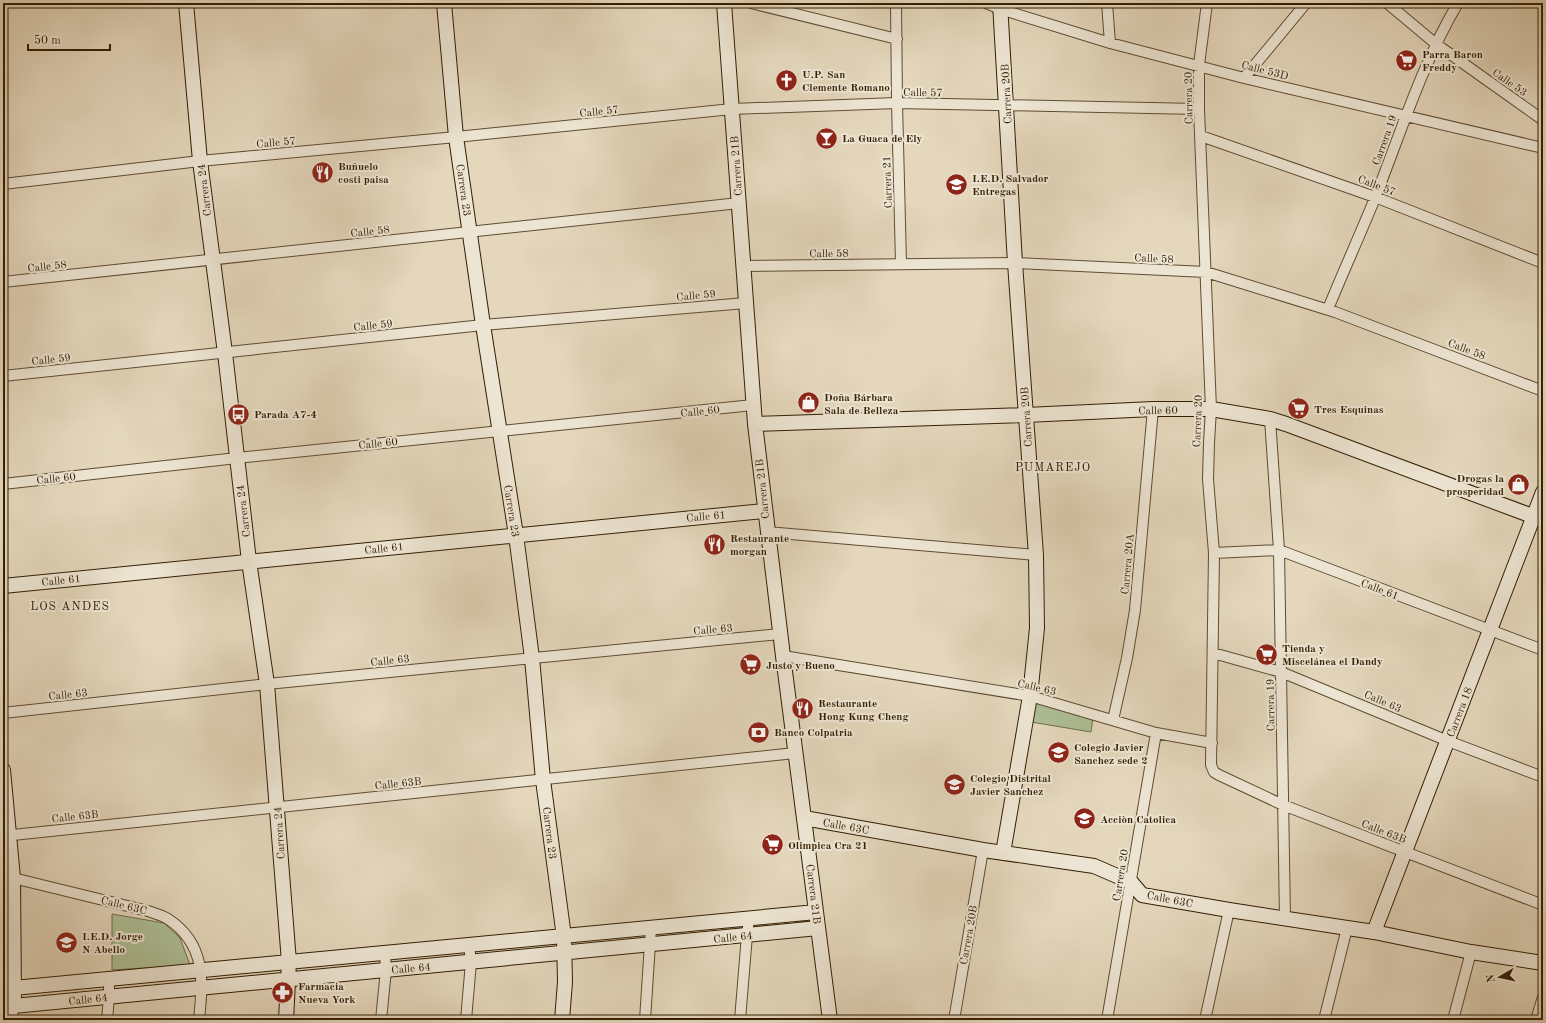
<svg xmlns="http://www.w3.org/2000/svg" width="1546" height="1023" viewBox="0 0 1546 1023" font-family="'Old Standard TT',serif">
<rect width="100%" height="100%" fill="#e4d7bc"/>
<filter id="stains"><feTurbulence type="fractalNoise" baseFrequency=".005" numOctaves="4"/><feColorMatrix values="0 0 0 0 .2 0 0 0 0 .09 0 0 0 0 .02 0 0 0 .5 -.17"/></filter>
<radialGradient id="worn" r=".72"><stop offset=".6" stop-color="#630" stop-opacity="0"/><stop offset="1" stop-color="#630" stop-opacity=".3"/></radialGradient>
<path fill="#aebf96" stroke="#706e4c" d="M1035,701l58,16 -2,15 -60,-10z
M112,914l52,9 16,15 10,27 -78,5z"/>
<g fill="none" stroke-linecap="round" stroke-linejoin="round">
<defs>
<path id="street" d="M751,3l146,36
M896,3l1,100 4,160
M986,3l14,6 110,34 134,35 299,70
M1107,3l3,40
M1207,3l-8,62v44l12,300 -2,34 -1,36 6,74 -3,212 3,7 5,3 64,30 260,100
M1387,3l49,41 107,76
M1244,78l62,-75
M1201,136l174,61 168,66
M3,184l197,-23 256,-24 276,-28 165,-6 302,6
M743,266l272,-3 191,9 129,40 208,79
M3,282l736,-79
M1328,309c15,-37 32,-74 47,-111 26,-66 47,-134 83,-195
M3,376l480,-51 263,-22
M1270,419l9,131 6,369
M3,484l234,-26 516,-53
M767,532l269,23
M1214,553l65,-3 264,100
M1213,653l68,19 167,69 95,36
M783,656l247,40 126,37 56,10
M3,713l264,-29 513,-50
M1113,720l14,-62 8,-48 18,-201
M3,836l792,-83
M3,872l10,6 135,33c6,2 14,4 20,8 38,25 35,61 31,101
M12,1020l1,-14
M107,1020l2,-23v-18
M381,1020l5,-50 -1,-17
M466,1020l5,-58 -2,-17
M645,1020l6,-92
M740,1020l7,-85 2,-16
M954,1020l29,-170
M1107,1020l49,-287
M1205,1020l24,-110
M1324,1020l23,-92
M1453,1020l18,-68
M1536,1020l7,-23"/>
<path id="secondary" d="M186,3l14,158 25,192 24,208 18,123 22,278 -3,58
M444,3l12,134 27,188 33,210 16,123 11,122 21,157 1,45 -3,38
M724,3l31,421 28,232 47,364
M1000,3l15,260 21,292 1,73 -7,68 -27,157
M755,424l271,-9 127,-6h58l59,10 16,5 257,96
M3,586l761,-75
M3,770l10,108 1,119
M804,818l179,32 111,16 37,16 11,13 87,15 145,22 97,20 72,11
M1374,932l169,-440
M3,989l813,-77
M3,1007l815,-79"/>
</defs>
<use href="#street" stroke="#5f4c30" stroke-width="12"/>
<use href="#secondary" stroke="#331e01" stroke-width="16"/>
<use href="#street" stroke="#ede5d3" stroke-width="10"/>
<use href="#secondary" stroke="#ede5d3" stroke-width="14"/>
</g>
<defs>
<symbol id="supermarket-disc" viewBox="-11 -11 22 22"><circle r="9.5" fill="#8f2418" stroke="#ede5d3"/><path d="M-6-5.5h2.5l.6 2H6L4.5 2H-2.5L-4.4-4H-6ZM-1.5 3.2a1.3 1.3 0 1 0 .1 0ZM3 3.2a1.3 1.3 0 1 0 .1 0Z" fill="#fff"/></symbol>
<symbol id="church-disc" viewBox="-11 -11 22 22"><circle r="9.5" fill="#8f2418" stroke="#ede5d3"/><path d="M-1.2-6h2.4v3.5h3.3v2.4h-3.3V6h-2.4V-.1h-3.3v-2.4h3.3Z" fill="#fff"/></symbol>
<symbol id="bar-disc" viewBox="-11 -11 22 22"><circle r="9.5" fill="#8f2418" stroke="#ede5d3"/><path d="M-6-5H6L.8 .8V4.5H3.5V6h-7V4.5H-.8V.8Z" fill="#fff"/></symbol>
<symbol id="restaurant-disc" viewBox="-11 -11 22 22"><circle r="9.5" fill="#8f2418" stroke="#ede5d3"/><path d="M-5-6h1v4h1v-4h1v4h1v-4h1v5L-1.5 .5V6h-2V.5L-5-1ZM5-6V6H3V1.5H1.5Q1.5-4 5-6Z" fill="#fff"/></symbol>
<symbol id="school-disc" viewBox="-11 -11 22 22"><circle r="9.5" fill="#8f2418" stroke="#ede5d3"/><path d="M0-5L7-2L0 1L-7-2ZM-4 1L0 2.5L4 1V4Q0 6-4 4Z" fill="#fff"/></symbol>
<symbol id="shop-disc" viewBox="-11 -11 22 22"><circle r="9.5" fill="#8f2418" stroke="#ede5d3"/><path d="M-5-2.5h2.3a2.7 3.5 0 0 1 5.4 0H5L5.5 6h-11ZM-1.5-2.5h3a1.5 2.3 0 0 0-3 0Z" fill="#fff"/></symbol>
<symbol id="bus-disc" viewBox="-11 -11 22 22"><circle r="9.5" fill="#8f2418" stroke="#ede5d3"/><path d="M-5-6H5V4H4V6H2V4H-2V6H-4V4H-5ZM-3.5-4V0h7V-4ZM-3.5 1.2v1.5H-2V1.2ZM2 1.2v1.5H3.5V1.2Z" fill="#fff"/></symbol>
<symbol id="bank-disc" viewBox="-11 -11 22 22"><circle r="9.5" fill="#8f2418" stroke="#ede5d3"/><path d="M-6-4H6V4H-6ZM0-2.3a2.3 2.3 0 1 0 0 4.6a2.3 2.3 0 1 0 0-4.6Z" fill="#fff"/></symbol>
<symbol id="pharmacy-disc" viewBox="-11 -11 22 22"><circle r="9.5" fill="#8f2418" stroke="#ede5d3"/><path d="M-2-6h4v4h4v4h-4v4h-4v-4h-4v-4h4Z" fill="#fff"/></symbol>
</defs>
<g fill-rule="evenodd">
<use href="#supermarket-disc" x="1394" y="48" width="25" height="25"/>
<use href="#church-disc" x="774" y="68" width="25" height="25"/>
<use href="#bar-disc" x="814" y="126" width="25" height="25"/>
<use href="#restaurant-disc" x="310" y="160" width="25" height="25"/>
<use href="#school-disc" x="944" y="172" width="25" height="25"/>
<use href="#shop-disc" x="796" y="390" width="25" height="25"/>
<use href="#supermarket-disc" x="1286" y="396" width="25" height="25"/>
<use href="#bus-disc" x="226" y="402" width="25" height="25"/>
<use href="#shop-disc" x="1506" y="472" width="25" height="25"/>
<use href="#restaurant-disc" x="702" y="532" width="25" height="25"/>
<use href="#supermarket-disc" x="1254" y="642" width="25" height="25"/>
<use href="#supermarket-disc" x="738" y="652" width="25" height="25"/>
<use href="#restaurant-disc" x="790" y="696" width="25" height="25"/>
<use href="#bank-disc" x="746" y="720" width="25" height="25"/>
<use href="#school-disc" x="1046" y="740" width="25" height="25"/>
<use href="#school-disc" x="942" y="772" width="25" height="25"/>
<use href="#school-disc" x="1072" y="806" width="25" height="25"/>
<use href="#supermarket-disc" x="760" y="832" width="25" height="25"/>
<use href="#school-disc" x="54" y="930" width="25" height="25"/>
<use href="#pharmacy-disc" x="270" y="980" width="25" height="25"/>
</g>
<g text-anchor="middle" stroke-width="4" stroke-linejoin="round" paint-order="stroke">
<g font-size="11" font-weight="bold" fill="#331e01" stroke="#ede5d3" text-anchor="start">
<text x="1422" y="58">Parra Baron<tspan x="1422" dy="13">Freddy</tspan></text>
<text x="802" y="78">U.P. San<tspan x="802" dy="13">Clemente Romano</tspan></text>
<text x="842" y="142">La Guaca de Ely</text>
<text x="338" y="170">Buñuelo<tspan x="338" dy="13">costi paisa</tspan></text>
<text x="972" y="182">I.E.D. Salvador<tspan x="972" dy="13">Entregas</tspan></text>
<text x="824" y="401">Doña Bárbara<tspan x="824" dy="13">Sala de Belleza</tspan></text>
<text x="1314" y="413">Tres Esquinas</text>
<text x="254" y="418">Parada A7-4</text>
<text x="1504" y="482" text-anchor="end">Drogas la<tspan x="1504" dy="13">prosperidad</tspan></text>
<text x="730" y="542">Restaurante<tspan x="730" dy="13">morgan</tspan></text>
<text x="1282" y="652">Tienda y<tspan x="1282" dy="13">Miscelánea el Dandy</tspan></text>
<text x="766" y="669">Justo y Bueno</text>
<text x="818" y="707">Restaurante<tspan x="818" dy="13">Hong Kung Cheng</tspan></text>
<text x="774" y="736">Banco Colpatria</text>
<text x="1074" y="751">Colegio Javier<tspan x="1074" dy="13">Sanchez sede 2</tspan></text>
<text x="970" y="782">Colegio Distrital<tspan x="970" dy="13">Javier Sanchez</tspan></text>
<text x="1100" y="823">Acciòn Catolica</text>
<text x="788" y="849">Olimpica Cra 21</text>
<text x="82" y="940">I.E.D. Jorge<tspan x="82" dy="13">N Abello</tspan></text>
<text x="298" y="990">Farmacia<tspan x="298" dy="13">Nueva York</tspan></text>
</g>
<g font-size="11" fill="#331e01" stroke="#ede5d3">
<text transform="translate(1265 70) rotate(14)" y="4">Calle 53D</text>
<text transform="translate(1510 82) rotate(35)" y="4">Calle 53</text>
<text transform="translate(923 92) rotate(1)" y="4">Calle 57</text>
<text transform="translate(1006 94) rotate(-93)" y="4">Carrera 20B</text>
<text transform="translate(1188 98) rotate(-91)" y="4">Carrera 20</text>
<text transform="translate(599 111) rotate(-6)" y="4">Calle 57</text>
<text transform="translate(1384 140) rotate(-70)" y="4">Carrera 19</text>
<text transform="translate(276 142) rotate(-5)" y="4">Calle 57</text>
<text transform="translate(736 166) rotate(-94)" y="4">Carrera 21B</text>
<text transform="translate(887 182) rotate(-92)" y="4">Carrera 21</text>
<text transform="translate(1377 185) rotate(21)" y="4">Calle 57</text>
<text transform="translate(204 190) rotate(-97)" y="4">Carrera 24</text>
<text transform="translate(464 190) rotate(82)" y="4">Carrera 23</text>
<text transform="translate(370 231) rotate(-6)" y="4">Calle 58</text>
<text transform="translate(829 253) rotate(-1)" y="4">Calle 58</text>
<text transform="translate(1154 258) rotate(3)" y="4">Calle 58</text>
<text transform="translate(47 266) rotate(-6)" y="4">Calle 58</text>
<text transform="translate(696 295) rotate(-5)" y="4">Calle 59</text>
<text transform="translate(373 325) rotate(-6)" y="4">Calle 59</text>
<text transform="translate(1467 349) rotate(21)" y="4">Calle 58</text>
<text transform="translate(51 359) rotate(-6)" y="4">Calle 59</text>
<text transform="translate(1158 410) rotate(-1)" y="4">Calle 60</text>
<text transform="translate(700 411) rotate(-6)" y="4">Calle 60</text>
<text transform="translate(1026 417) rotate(-94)" y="4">Carrera 20B</text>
<text transform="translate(1197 421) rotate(-88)" y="4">Carrera 20</text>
<text transform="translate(378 443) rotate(-6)" y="4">Calle 60</text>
<text transform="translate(56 478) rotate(-6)" y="4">Calle 60</text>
<text transform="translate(762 489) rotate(-96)" y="4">Carrera 21B</text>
<text transform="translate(243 511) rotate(-97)" y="4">Carrera 24</text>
<text transform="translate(512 511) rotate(81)" y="4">Carrera 23</text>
<text transform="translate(706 516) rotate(-5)" y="4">Calle 61</text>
<text transform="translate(384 548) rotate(-6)" y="4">Calle 61</text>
<text transform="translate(1127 564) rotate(-85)" y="4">Carrera 20A</text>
<text transform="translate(61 580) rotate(-6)" y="4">Calle 61</text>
<text transform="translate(1380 589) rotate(21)" y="4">Calle 61</text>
<text transform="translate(713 629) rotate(-5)" y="4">Calle 63</text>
<text transform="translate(390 660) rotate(-6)" y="4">Calle 63</text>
<text transform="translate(1037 687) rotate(13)" y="4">Calle 63</text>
<text transform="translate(68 694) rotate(-6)" y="4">Calle 63</text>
<text transform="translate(1383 701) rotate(23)" y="4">Calle 63</text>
<text transform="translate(1270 705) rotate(-91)" y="4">Carrera 19</text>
<text transform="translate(1459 712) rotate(-69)" y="4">Carrera 18</text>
<text transform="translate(398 783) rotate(-6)" y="4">Calle 63B</text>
<text transform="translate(75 816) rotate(-6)" y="4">Calle 63B</text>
<text transform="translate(846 826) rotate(10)" y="4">Calle 63C</text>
<text transform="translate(1384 831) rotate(21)" y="4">Calle 63B</text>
<text transform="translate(279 833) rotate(-94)" y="4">Carrera 24</text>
<text transform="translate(550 833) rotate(83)" y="4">Carrera 23</text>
<text transform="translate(1120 875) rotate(-81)" y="4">Carrera 20</text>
<text transform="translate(814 894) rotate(83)" y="4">Carrera 21B</text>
<text transform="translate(1170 899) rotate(11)" y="4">Calle 63C</text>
<text transform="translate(124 905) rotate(14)" y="4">Calle 63C</text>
<text transform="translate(968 935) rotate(-80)" y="4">Carrera 20B</text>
<text transform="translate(733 937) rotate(-6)" y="4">Calle 64</text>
<text transform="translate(411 968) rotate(-5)" y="4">Calle 64</text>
<text transform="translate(88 999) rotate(-6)" y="4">Calle 64</text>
</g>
<g font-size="12" letter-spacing="1" fill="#331e01" stroke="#ede5d3">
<text x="1053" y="471">PUMAREJO</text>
<text x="70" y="610">LOS ANDES</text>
</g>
</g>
<rect width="1546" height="1023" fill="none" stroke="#e4d7bc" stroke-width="16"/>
<rect x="4" y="4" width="1538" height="1015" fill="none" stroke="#331e01" stroke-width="2"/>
<rect x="8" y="8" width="1530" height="1007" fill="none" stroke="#331e01"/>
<g transform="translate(1500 977) rotate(261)" stroke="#ede5d3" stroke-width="3" paint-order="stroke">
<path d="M0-3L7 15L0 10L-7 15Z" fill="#331e01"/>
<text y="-6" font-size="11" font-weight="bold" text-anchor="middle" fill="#331e01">N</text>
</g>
<path d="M28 44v6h82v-6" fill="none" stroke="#331e01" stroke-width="2"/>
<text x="34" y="44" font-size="12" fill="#331e01" stroke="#ede5d3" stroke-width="3" paint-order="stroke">50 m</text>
<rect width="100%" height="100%" filter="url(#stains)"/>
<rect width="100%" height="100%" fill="url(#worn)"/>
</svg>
